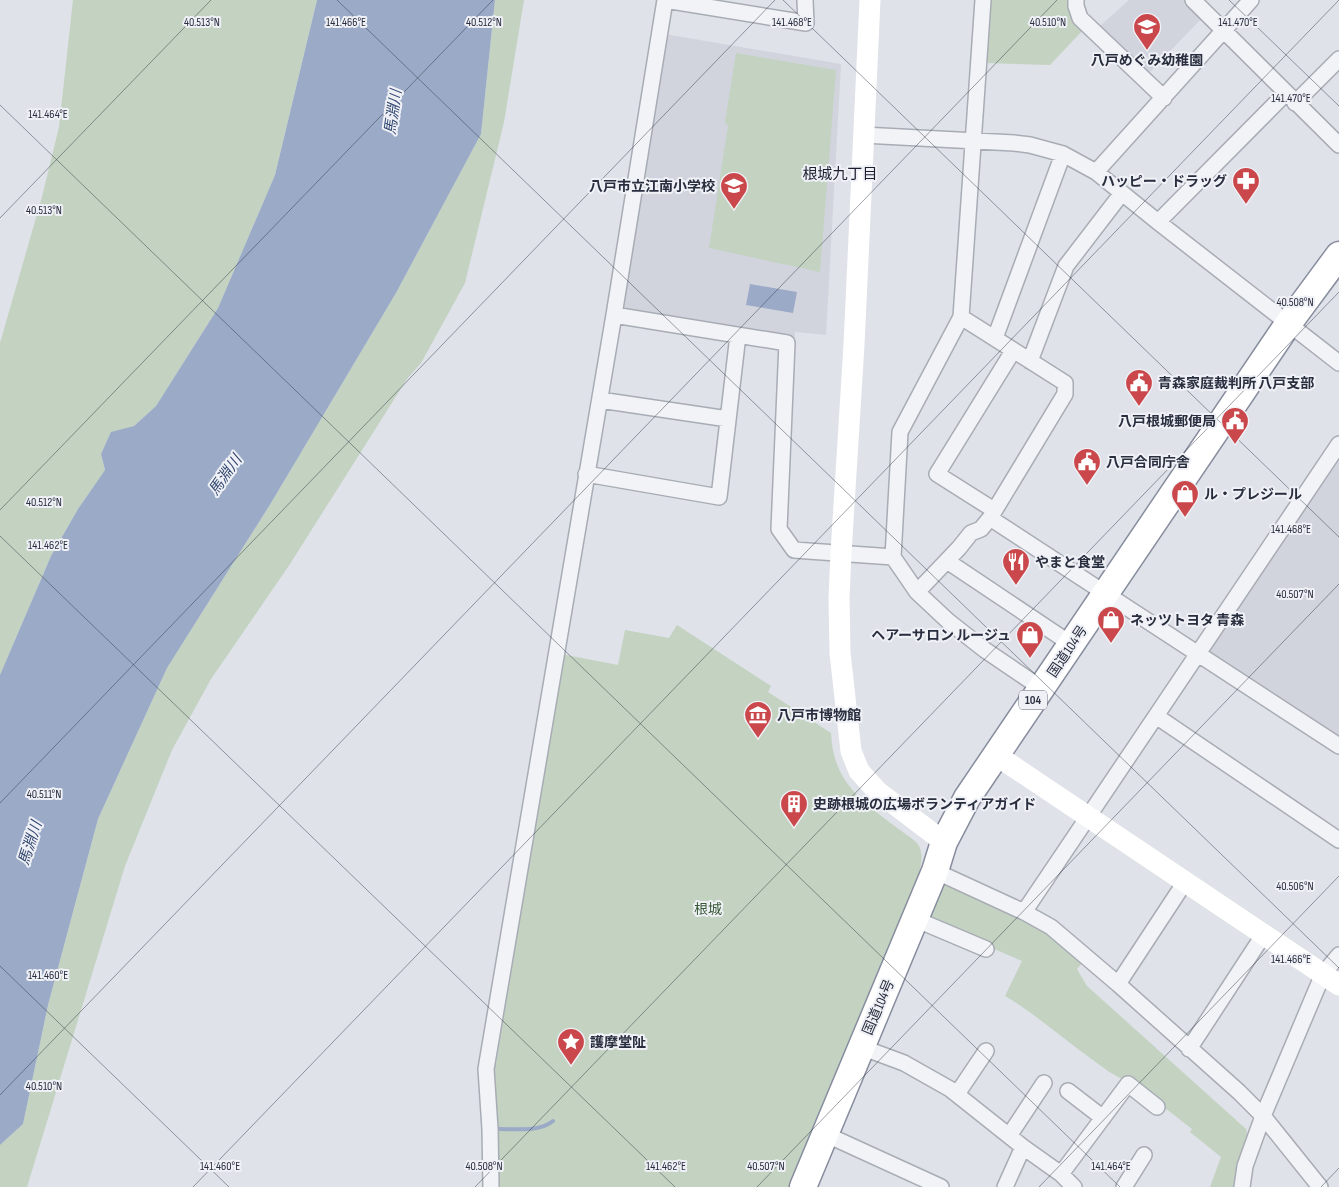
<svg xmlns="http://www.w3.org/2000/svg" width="1339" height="1187" viewBox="0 0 1339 1187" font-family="'Sofia Sans Condensed','Noto Sans JP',sans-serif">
<rect width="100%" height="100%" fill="#dfe2e8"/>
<path fill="#d1d4dd" d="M1129,0h55l18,18 -54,56 -49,-47z
M665,34l176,30 -15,271 -31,-3v6l-168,-26 -7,-5z
M1339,444v302l-141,-92z"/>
<path fill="#c3d2c1" d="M73,0h244l-42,175 -57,133 -62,98 -22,20 -23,7 -10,21 4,16 -27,39 -27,47 -51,119v-332l42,-146 17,-70z
M495,0h29l-20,122 -39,161 -44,80 -14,16 -117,185 -79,115 -39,71 -47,116 -98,321h-27v-42l23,-21 25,-119 50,-186 69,-151 104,-165 125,-210 85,-159z
M989,0h81l-1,14 15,15 -34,36 -65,-2z
M736,53l100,17 -16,202 -111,-24 19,-122 -3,-4z
M677,625l94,61 -3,6 63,41c2,48 29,67 65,94 6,5 15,10 21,16 6,7 5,18 3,26l6,3 -133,315h-299l-4,-109 6,-14 65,-410 57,11 7,-35 44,8z
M946,882l101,49 37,30 -7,8 10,17 159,143 2,8 -8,23 -6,27h-24l11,-30 -31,-25 2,-3 -59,-46c-15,-4 -28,-14 -40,-23 -30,-21 -57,-46 -88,-64l17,-35 -95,-41 14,-36z"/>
<path fill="#9babc7" d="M317,0h178l-14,134 -85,159 -125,210 -104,165 -69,151 -50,186 -25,119 -23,21v-470l51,-119 27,-47 27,-39 -4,-16 10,-22 23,-6 22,-20 62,-98 57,-133z
M750,284l47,8 -4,21 -47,-8z"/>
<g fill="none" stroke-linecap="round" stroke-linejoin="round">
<path stroke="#9babc7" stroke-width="4" d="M499,1129c16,0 41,3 54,-8"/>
<defs>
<path id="street" d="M665,0l141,23 -1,-23
M983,0l-22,317 -61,115 -7,125 24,35 31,29 37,29 56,38
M1076,0v6l4,12 84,80
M1193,0l146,145
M1295,103l44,-44
M863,135l151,8 16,2 33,9 33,18 62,50 181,141
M1096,172l155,-172
M1158,222l128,-129
M614,315l173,28 -8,186 15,21 99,7
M995,338l68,-184
M1030,361l36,-95 56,-73
M600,400l128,19
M586,474l133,23 19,-162
M994,510l-57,-36 76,-123
M990,518l349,228
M947,561l124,83
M917,592l42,-44 12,-15 10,-4 9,-11 75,-124v-11l-104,-66
M1156,716l183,124
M935,871l89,41 27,15 67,57 121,108 24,24 57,71
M1024,912l315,-468
M915,919l71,30
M1118,984l67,-102
M861,1047l43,16 46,26 73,58 38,27 13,13
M1189,1049l75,-115
M1068,1091l35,27
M957,1094l29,-43
M825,1134l116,53
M1009,1136l35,-53
M1061,1174l67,-90 29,23
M491,1187l-1,-58 -4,-60 128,-754 51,-315
M1005,1187l18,-40
M1124,1187l20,-32
M1242,1187l3,-21 18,-50 60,-142 16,-19"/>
<path id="highway" d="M803,1187l132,-316 9,-29 23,-44 321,-474 51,-69"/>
</defs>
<use href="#street" stroke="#a8acb5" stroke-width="18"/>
<use href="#highway" stroke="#878d9e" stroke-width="29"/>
<use href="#street" stroke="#f2f3f6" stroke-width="15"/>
<path stroke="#fff" stroke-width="21" d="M870,0l-16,345 -13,208 -2,45 1,55 11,98 8,20 18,20 67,51
M996,755l343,230"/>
<use href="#highway" stroke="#fff" stroke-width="26"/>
</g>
<path fill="none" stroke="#292e3f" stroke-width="1" stroke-opacity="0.45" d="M337,0l1002,968M783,0l556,537M1229,0l110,106M0,105l1120,1082M0,218l211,-218M0,510l493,-510M0,536l675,651M0,803l775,-803M0,966l229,221M0,1095l1057,-1095M193,1187l1146,-1187M475,1187l864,-895M757,1187l582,-603M1039,1187l300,-311M1321,1187l18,-19"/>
<defs>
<symbol id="school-pin" viewBox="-11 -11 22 30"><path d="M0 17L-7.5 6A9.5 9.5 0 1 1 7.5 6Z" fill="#ca484b" stroke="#eff1f6"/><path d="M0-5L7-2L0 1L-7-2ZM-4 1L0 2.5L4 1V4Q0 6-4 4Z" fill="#fff"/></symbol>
<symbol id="pharmacy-pin" viewBox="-11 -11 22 30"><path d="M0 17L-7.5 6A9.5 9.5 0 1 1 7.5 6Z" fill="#ca484b" stroke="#eff1f6"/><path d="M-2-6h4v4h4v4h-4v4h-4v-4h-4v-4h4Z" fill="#fff"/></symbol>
<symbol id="civic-pin" viewBox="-11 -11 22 30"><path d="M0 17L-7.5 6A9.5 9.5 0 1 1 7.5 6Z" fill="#ca484b" stroke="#eff1f6"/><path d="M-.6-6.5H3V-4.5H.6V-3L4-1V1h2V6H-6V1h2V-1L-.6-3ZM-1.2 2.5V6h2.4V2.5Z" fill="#fff"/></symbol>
<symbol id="shop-pin" viewBox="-11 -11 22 30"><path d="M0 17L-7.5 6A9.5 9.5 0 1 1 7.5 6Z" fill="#ca484b" stroke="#eff1f6"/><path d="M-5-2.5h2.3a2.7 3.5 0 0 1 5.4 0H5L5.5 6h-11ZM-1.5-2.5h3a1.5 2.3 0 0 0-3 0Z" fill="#fff"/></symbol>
<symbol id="restaurant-pin" viewBox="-11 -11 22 30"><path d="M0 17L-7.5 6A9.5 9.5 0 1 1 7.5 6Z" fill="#ca484b" stroke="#eff1f6"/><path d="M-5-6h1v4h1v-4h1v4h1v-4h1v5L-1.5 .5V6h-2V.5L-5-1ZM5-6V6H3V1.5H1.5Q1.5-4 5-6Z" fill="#fff"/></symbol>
<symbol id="museum-pin" viewBox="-11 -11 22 30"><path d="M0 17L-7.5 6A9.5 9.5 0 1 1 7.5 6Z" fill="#ca484b" stroke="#eff1f6"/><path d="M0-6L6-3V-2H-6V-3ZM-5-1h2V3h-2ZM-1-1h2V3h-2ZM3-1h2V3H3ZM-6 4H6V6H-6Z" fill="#fff"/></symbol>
<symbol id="building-pin" viewBox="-11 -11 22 30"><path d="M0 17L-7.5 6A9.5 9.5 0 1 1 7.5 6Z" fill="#ca484b" stroke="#eff1f6"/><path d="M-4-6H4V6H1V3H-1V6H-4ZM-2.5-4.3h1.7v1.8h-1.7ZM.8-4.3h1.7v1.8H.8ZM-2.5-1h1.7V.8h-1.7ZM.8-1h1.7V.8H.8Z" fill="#fff"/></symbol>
<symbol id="sight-pin" viewBox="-11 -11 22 30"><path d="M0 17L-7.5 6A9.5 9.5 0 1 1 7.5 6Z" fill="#ca484b" stroke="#eff1f6"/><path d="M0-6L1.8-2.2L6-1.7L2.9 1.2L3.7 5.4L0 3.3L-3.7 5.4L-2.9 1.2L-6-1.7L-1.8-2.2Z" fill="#fff"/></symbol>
</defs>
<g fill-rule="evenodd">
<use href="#school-pin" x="1131" y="11" width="32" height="43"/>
<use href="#pharmacy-pin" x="1230" y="165" width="32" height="43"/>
<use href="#school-pin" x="718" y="170" width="32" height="43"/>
<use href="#civic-pin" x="1123" y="367" width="32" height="43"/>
<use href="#civic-pin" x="1219" y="405" width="32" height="43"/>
<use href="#civic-pin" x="1071" y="446" width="32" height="43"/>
<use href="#shop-pin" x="1169" y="478" width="32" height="43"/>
<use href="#restaurant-pin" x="1000" y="546" width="32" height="43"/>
<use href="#shop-pin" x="1095" y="604" width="32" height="43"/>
<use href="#shop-pin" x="1014" y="619" width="32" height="43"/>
<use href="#museum-pin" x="742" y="699" width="32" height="43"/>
<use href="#building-pin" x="778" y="788" width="32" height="43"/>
<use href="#sight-pin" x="555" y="1026" width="32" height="43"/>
</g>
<g text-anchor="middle" stroke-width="4" stroke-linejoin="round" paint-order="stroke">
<rect fill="#eff1f6" stroke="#646876" stroke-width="1" x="1019" y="690.5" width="28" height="19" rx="4"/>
<g font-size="12" font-weight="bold" fill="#292e3f">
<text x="1033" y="704">104</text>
</g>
<g font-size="14" font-weight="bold" fill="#292e3f" stroke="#eff1f6" text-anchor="start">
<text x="1147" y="65" text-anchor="middle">八戸めぐみ幼稚園</text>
<text x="1227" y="186" text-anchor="end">ハッピー・ドラッグ</text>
<text x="715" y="191" text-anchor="end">八戸市立江南小学校</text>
<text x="1158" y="388">青森家庭裁判所 八戸支部</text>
<text x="1216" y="426" text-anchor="end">八戸根城郵便局</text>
<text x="1106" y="467">八戸合同庁舎</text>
<text x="1204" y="499">ル・プレジール</text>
<text x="1035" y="567">やまと食堂</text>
<text x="1130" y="625">ネッツトヨタ 青森</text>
<text x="1011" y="640" text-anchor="end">ヘアーサロン ルージュ</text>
<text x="777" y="720">八戸市博物館</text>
<text x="813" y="809">史跡根城の広場ボランティアガイド</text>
<text x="590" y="1047">護摩堂阯</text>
</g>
<g font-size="14" fill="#292e3f" stroke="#eff1f6">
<text transform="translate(1067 651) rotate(-56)" y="5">国道104号</text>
<text transform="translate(878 1007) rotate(-67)" y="5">国道104号</text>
</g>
<g font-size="14" fill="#395a36" stroke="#eff1f6">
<text x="708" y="914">根城</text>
</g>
<g font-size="15" font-style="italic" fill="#344871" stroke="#eff1f6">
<text transform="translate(393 112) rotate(-82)" y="5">馬淵川</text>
<text transform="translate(225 475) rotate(-55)" y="5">馬淵川</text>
<text transform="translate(30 843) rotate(-72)" y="5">馬淵川</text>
</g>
<g font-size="15" fill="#1b1f2f" stroke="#eff1f6">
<text x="840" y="179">根城九丁目</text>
</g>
</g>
<g font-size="12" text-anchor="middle" fill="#292e3f" stroke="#eff1f6" stroke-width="4" stroke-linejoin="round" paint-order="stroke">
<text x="1238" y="26">141.470°E</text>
<text x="346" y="26">141.466°E</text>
<text x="792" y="26">141.468°E</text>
<text x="202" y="26">40.513°N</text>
<text x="484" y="26">40.512°N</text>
<text x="1048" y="26">40.510°N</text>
<text x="1291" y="102">141.470°E</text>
<text x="48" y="118">141.464°E</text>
<text x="44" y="214">40.513°N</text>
<text x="1295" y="306">40.508°N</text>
<text x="44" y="506">40.512°N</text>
<text x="1291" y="533">141.468°E</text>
<text x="48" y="549">141.462°E</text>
<text x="1295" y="598">40.507°N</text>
<text x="44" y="798">40.511°N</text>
<text x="1295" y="890">40.506°N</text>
<text x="1291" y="963">141.466°E</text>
<text x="48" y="979">141.460°E</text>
<text x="44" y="1090">40.510°N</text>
<text x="484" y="1170">40.508°N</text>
<text x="766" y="1170">40.507°N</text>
<text x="220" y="1170">141.460°E</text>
<text x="666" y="1170">141.462°E</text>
<text x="1111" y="1170">141.464°E</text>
</g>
</svg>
